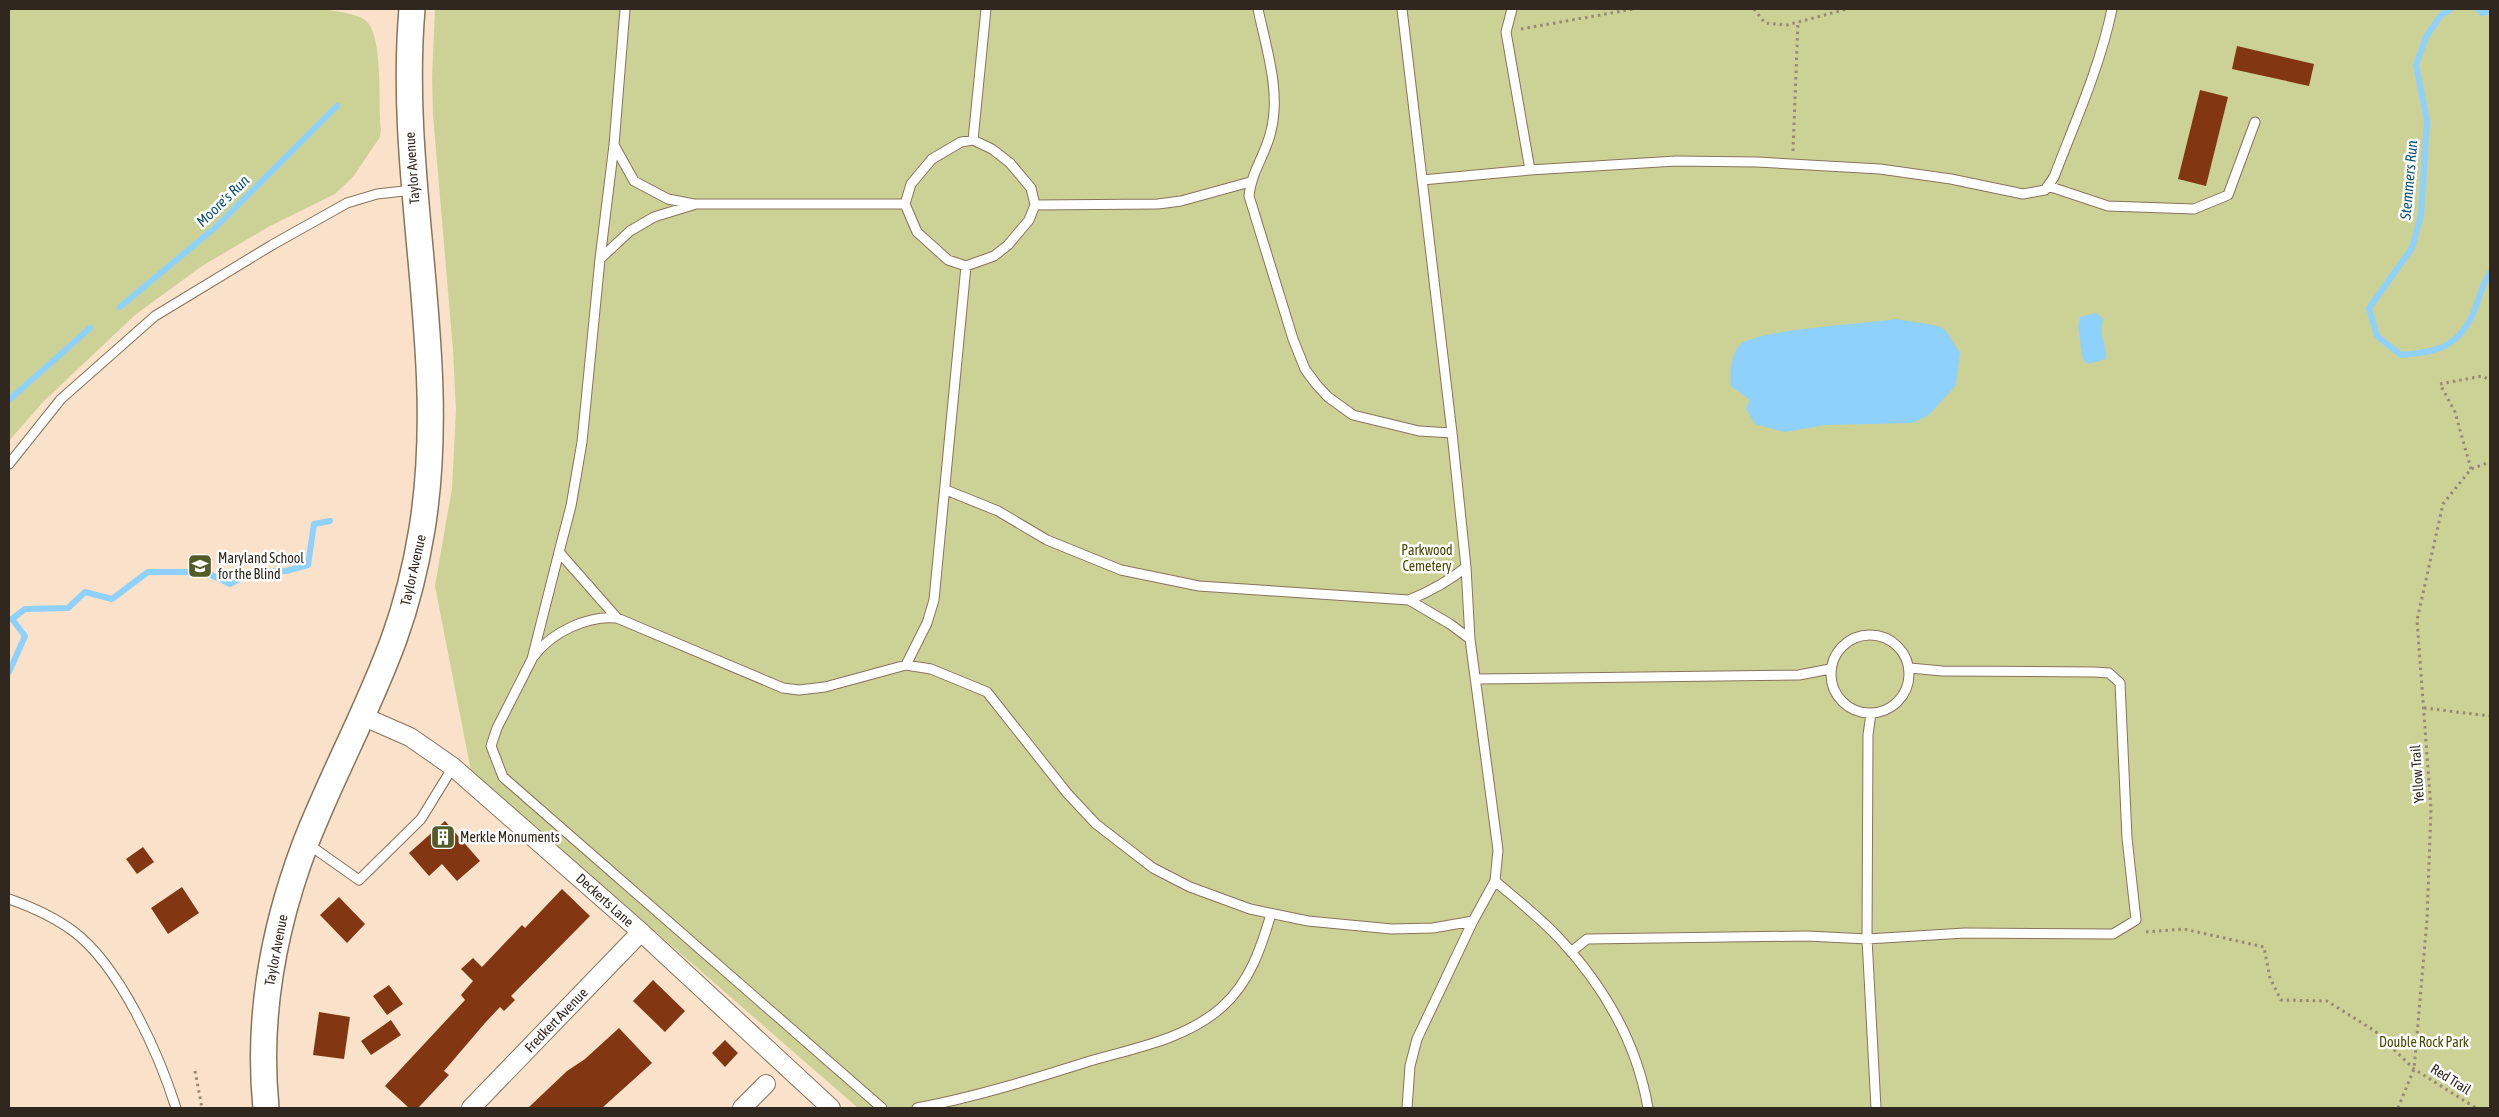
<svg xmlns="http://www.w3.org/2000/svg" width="2499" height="1117" viewBox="0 0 2499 1117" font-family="'Asap Condensed',sans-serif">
<rect width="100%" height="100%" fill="#f9e2c9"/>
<path fill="#ccd296" d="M9,9h315c10,2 34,5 41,11 19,14 13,85 16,109l-1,8 -27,40 -18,17 -65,32 -68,40 -67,49 -92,87 -34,39z
M435,9h2055v1099h-1632l-387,-337 -36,-185 17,-98 4,-78 -3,-60 -20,-235 -1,-38z"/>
<path fill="#8ed1fd" d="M2097,313l6,6c-5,17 4,24 3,40l-18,5 -5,-4 -5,-33 2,-10z
M1896,319l43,7 7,5 14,22 -4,32 -27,30 -16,8 -87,2 -41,7 -30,-8 -9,-15 4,-9 -19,-14c-1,-13 -1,-29 8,-40 13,-17 130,-22 157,-27z"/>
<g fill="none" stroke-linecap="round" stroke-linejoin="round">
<path stroke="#8ed1fd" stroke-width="6" d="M2451,9l-10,6 -15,22 -10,28 11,56 -6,94 -9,33 -43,60 8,28 24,19c33,-3 55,-6 71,-39 7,-15 9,-30 18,-44
M2478,9l4,4 8,-2
M120,307l97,-81 120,-120
M9,400l81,-72
M9,672l16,-36 -13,-17 13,-10 43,-1 17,-16 27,7 36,-27h57l25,12 24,-12 32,-1 22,-6 6,-41 16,-3"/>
</g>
<path fill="#823712" d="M2237,46l77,18 -5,22 -77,-17z
M2200,90l28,7 -22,89 -28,-7z
M445,821l35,40 -23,20 -15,-17 -13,12 -20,-23z
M143,847l11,15 -17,12 -11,-15z
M182,887l17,26 -31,21 -17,-26z
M562,889l28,27 -73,74 -6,6 4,4 -11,11 -4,-4 -15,16 -41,48 5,4 -31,33h-9l-24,-22 80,-86 -4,-5 12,-14 -12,-12 12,-11 9,9 40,-42 3,3z
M339,897l26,27 -18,19 -27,-28z
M653,980l32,31 -20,21 -32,-31z
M389,985l14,19 -16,11 -14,-19z
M319,1012l31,5 -6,42 -31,-4z
M391,1020l10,15 -30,20 -10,-14z
M619,1028l33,35 -50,45h-74l39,-37 18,-12z
M725,1040l13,13 -13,14 -13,-14z"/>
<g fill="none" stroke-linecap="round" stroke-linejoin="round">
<defs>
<path id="service" d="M1258,9c8,39 23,82 13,122 -5,23 -20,41 -22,65l44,143 12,30 11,15 12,13 25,18 66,16 33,2 14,134 4,72 28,211 -3,31c21,18 44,36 63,56 45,48 79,106 90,171
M1402,9l50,424
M1512,9l-6,23 24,138
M973,140l13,-131
M614,145l20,36 34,18 26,5
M1422,180l108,-10 146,-9 81,1 123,7 71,10 72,15 22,-4 9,-13c21,-55 46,-110 58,-168
M2048,186l60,20 86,3 34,-14 27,-73
M905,204l6,-20 21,-25 29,-17 12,-2 19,9 18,14 21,25 4,17 -6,15 -21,25 -14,11 -28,10 -18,-6 -31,-28 -12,-28h-209l-42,13 -24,14 -30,28 -18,183 -11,64 -12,46 58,66 166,70 16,2 26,-3 81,-22 25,4 56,23 80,101 29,31 57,44 37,19 60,22 58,12 84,8 41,-1 40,-7
M1035,205l123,-1 23,-3 69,-19
M600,259l14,-114 11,-136
M9,464l52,-65 94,-83 117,-71 75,-42 30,-9 36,-4
M946,490l52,21 49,29 74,30 78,16 210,14 41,24 20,15
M559,552l-27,107 -35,69 -6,18 12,31 379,331
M1409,600c22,-9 39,-18 57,-33
M1831 674a39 39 0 1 1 78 0a39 39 0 1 1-78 0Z
M534,656c18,-24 54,-41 83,-38
M906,665l21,-42 7,-23 32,-334
M1477,679l322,-4 31,-6
M1871,713l-3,22 -1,204 9,169
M308,844l51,36 62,-61 32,-52
M9,899c23,8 45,18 64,32 47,35 86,123 103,177
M1571,952l16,-13 220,-3 60,3 98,-6 148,1 23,-14 -9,-82 -7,-155 -11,-10 -15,-1 -152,-1 -32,-3
M917,1108c59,-11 116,-29 173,-47 45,-13 96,-22 132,-54 28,-25 39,-59 49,-93
M1407,1108l3,-42 7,-27 56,-118 22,-40"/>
<path id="minor" d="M362,716l48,21 43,30 188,165 190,176
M471,1108l170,-176
M742,1108l24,-24"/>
<path id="secondary" d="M266,1108c-9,-90 8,-182 40,-266 27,-69 63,-134 88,-203 13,-36 22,-73 28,-110 28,-173 -25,-347 -10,-520"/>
</defs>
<use href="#service" stroke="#88735c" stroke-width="11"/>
<use href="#minor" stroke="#88735c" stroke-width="20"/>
<use href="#secondary" stroke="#88735c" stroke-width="28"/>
<path stroke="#988876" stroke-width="3" stroke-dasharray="2.5 4" stroke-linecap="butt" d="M1754,9l11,14 22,2 60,-16
M1521,29l113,-20
M1793,151l5,-130
M2471,469l-16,-57 -15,-28 42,-8 8,4
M2424,708l66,8
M2146,932l38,-3 80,18 6,31 11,22 46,1 48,30 39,38 62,39
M195,1071l7,37
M2398,1108l16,-39 13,-149 4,-111 -14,-189 26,-116 28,-35 19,-7"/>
<use href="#service" stroke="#fff" stroke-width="9"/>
<use href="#minor" stroke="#fff" stroke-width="18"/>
<use href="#secondary" stroke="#fff" stroke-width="25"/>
</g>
<defs>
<symbol id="school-square" viewBox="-11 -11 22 22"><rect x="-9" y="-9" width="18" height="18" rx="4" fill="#535b29" stroke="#fff"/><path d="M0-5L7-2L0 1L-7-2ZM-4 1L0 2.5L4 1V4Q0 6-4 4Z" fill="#fff"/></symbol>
<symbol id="building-square" viewBox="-11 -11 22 22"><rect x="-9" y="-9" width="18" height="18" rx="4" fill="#535b29" stroke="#fff"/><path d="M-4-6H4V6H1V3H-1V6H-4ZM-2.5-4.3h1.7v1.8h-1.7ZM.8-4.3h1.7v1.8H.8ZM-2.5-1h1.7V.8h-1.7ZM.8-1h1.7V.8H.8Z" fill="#fff"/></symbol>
</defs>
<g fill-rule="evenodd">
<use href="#school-square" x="186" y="552" width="28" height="28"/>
<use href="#building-square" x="429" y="823" width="28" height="28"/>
</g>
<g text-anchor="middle" stroke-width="5" stroke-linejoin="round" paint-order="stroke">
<g font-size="14" fill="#30271e" stroke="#fff">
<text transform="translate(412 168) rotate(-94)" y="5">Taylor Avenue</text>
<text transform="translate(413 570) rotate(-77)" y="5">Taylor Avenue</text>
<text transform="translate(2417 774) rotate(-94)" y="5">Yellow Trail</text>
<text transform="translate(605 900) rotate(42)" y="5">Deckerts Lane</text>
<text transform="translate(276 950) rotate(-79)" y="5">Taylor Avenue</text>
<text transform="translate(556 1020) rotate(-46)" y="5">Fredkert Avenue</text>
<text transform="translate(2451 1079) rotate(32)" y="5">Red Trail</text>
</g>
<g font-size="14" fill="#4a4d05" stroke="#fff">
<text x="1427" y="555">Parkwood<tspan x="1427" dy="16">Cemetery</tspan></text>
<text x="2424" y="1047">Double Rock Park</text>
</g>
<g font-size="14" fill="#30271e" stroke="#fff" text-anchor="start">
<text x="218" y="563">Maryland School<tspan x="218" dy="16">for the Blind</tspan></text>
<text x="460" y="842">Merkle Monuments</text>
</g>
<g font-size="15" font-style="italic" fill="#0b5276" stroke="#fff">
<text transform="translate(2409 180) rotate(-85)" y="5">Stemmers Run</text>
<text transform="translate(223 201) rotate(-44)" y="5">Moore's Run</text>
</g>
</g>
<rect width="2499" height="1117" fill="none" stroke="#30271e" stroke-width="20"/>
</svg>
